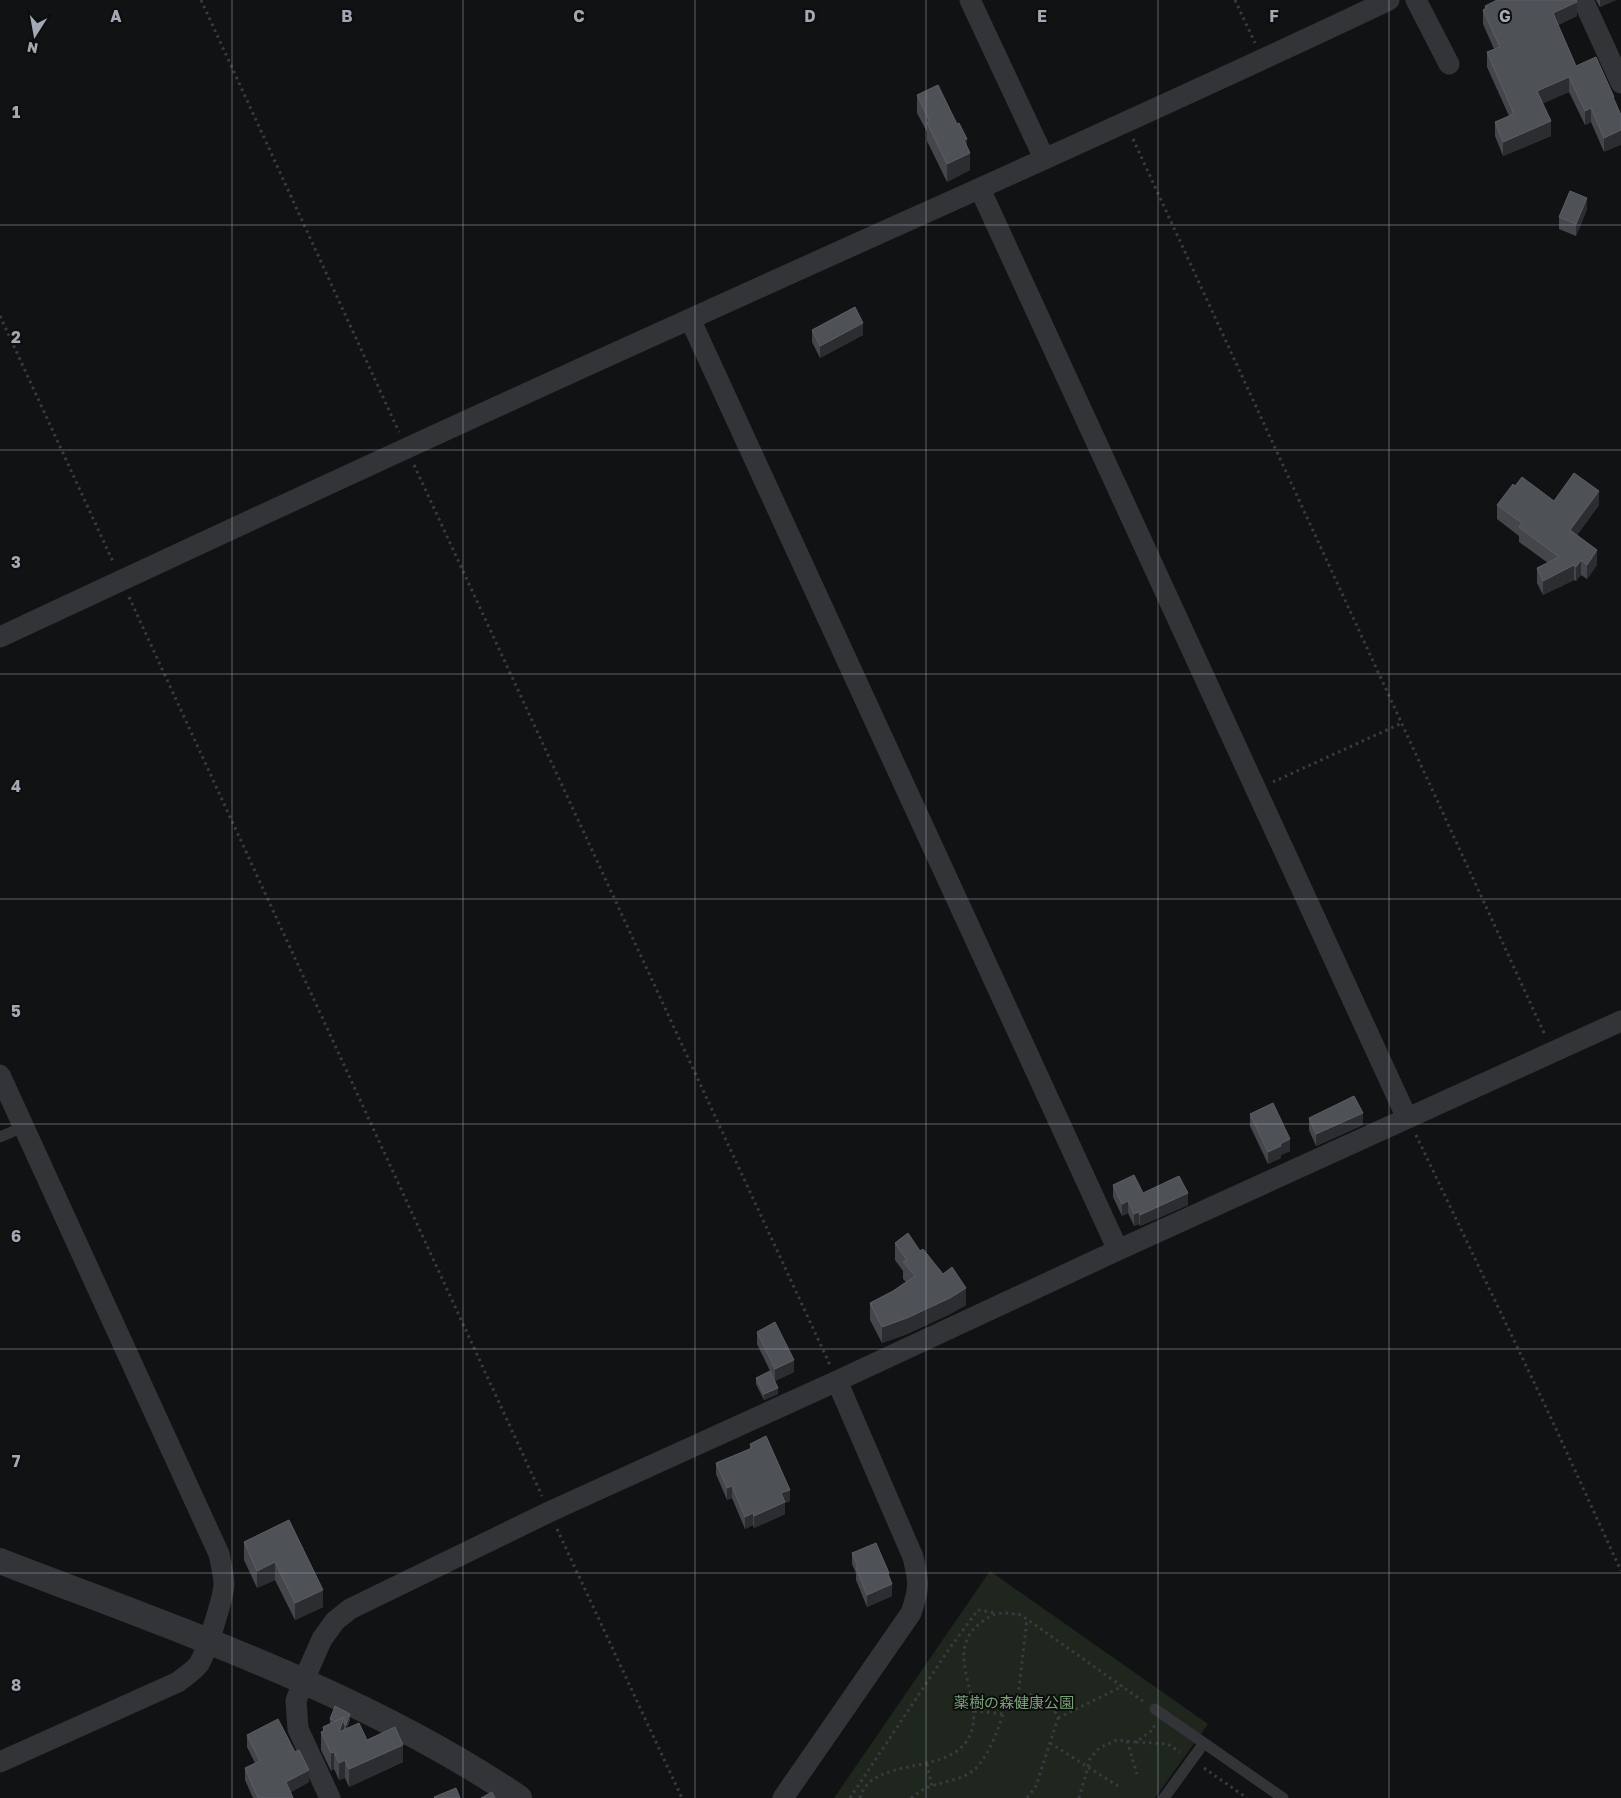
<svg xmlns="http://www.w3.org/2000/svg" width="1621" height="1798" viewBox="0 0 1621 1798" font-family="'Golos Text','Noto Sans JP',sans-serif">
<rect width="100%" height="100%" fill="#111213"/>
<path fill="#1e261e" d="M990,1571l218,153 -53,74h-321z"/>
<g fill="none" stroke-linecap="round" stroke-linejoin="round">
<path stroke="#383b40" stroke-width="3" stroke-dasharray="2.5 4" stroke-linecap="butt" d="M201,0l198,432
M1235,0l20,43
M1133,139l412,896
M0,316l114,248
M414,465l416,900
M129,597l413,899
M1273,782l129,-59
M1416,1135l135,283 70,153
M557,1529l125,269
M1018,1696l9,-77
M974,1711l29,3
M1058,1718l65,-32
M1127,1741l10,33
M1136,1742l32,2 12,8
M1050,1743l71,45
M927,1764l5,23
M1204,1768l43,30
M850,1798l99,-149 29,-39 19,3
M860,1798c11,-41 82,-23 106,-56 26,-36 -26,-86 13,-118 16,-13 24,-12 42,-9l123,87
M911,1798c4,-3 8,-6 13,-9 14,-7 37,-8 50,-19 16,-15 26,-45 32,-66 23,-15 41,-13 52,14l-22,68 -9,12
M1079,1798l11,-39 9,-11 18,-8 19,2 18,-13v-4"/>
<path stroke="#323438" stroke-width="11" d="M0,1137l23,-10
M1155,1709l128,89
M1164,1798l40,-55"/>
<path stroke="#323438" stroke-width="21" d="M970,0l74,158
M1416,0l33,64
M1583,0l38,83
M980,189l427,929
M690,319l428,931
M0,637c229,-107 459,-214 690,-318 233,-106 468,-209 699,-319
M0,1075l219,479c2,10 5,21 5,31 -1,14 -18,68 -25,79 -5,7 -14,12 -21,18l-178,80
M330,1798l-32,-69 -2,-28 7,-19 19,-43 13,-18 15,-12 199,-97 288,-131 281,-131 503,-229
M783,1798l128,-185c9,-26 8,-31 2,-56l-76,-176"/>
<path stroke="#323438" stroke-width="26" d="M0,1561c175,68 363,131 519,237"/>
</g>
<path fill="#44464b" d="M1596,0h20l-16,7z
M1485,6l92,10 -19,9 18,41 38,31 -10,55 -13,-30 -6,3 -16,-33 -26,11 8,33 -48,20 -8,-20v-14l14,-6 -22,-49v-15l7,-3 -11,-25v-14l2,-1z
M917,95l50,51 3,24 -23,12 -20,-41v-9l-10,-19z
M1587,209l-11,27 -17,-7v-12z
M812,330l51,5 -43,23 -8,-16z
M1515,486l39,15 45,4 -22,30 20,30 -10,14 -6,-4 -5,6 -2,-1 -31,15 -6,-12v-15l11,-5 -29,-21v-6l-22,-17v-14z
M1250,1114l40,37 -9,4v3l-13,6 -18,-38z
M1309,1118l54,7 -47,21 -7,-16z
M1113,1185l75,20 -48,21 -1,-2 -5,2 -6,-13 -6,3 -9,-19z
M895,1243l25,8 46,54 -16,9 -43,20 -25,9 -12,-23v-17l23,-12 13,-9 -3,-3v-8l-8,-11z
M757,1332l37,40 -19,9 -18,-37z
M756,1378l22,16 -14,6 -8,-16z
M750,1444l40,57 -5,2v11l-31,14 -1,-3 -8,4 -13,-31 -5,2 -11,-26v-11l34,-14z
M289,1520l34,87 -28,13 -20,-40 -18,8 -13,-28v-18z
M852,1553l37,23 3,20 -25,11 -11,-27v-7l-4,-9z
M330,1719l20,1 -3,8 56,34 -54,25 -4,-9 -6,2 -5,-11 -3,2 -10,-21v-18l2,-1v-4l7,-3z
M247,1735l62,47 -18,10 2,6h-40l-8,-18v-12l10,-5 -8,-16z"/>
<path fill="#2b2d30" d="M1600,0h16l-16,7z
M1577,2v14l-24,11v-14z
M1569,77v15l-32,14v-15z
M1591,108v14l-6,3v-14z
M1551,121v15l-48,20v-14z
M1621,130v15l-17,7v-14z
M967,139v15l3,-1v17l-23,12v-18l17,-24z
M1587,198v11l-11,27v-12z
M863,323v12l-43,23v-12z
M1599,491v14l-29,39v-14z
M1597,550v15l-10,14v-14z
M1581,560v15l-5,6v-14z
M1574,565v15l-31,15v-14z
M1363,1113v12l-47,21v-12z
M1290,1139v12l-9,4v3l-13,6v-12l12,-8z
M1188,1193v12l-48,21v-11z
M1128,1201v12l-6,3v-12z
M1139,1212v12l-5,2v-12z
M966,1288v17l-16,9 -43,20 -25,9v-16z
M794,1360v12l-19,9v-12z
M778,1388v6l-14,6v-6z
M732,1486v12l-5,2v-12z
M790,1490v11l-5,2v11l-31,14v-12l27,-23z
M753,1513v12l-8,4v-12z
M275,1562v18l-18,8v-17z
M892,1584v12l-25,11v-12z
M323,1590v17l-28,13v-17z
M350,1714v6l-4,11v-6z
M344,1717v18l-5,-3z
M403,1745v17l-54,25v-18z
M334,1752v17l-3,2v-18z
M345,1760v18l-6,2v-17z
M309,1770v12l-23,12v-12z"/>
<path fill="#4e5156" stroke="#5b5f65" d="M1497,0h79l1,2 -24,11 23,53 20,-9 18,40h-1l8,18v15l-17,8 -13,-30 -6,3 -16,-34 -32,14 14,30 -48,21 -8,-20 19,-8 -27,-62 13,-5 -17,-37 3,-2 -1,-2z
M938,85l19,39 2,-1 8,16 -3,1 6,13 -23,11 -20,-41 3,-1 -13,-27z
M1570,191l17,7 -11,26 -17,-7z
M855,307l8,16 -43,23 -8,-16z
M1574,473l25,18 -29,39 27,20 -10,15 -6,-5 -5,7 -2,-2 -31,16 -6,-13 22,-11 -40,-30 3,-4 -25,-18 16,-21 2,2 7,-9 32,24z
M1354,1096l9,17 -47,21 -7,-16z
M1273,1103l17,36 -10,5 1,2 -13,6 -18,-38z
M1134,1175l9,18 36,-17 9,17 -48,22 -1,-3 -5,2 -6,-13 -6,3 -9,-19z
M908,1233l12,18 3,-2 20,25 9,-7 14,21 -16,10 -43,20 -25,9 -12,-24 23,-12 22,-15 -12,-14 4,-2 -12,-17z
M775,1322l19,38 -19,9 -18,-37z
M770,1371l8,17 -14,6 -8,-16z
M766,1436l24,54 -9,3 4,9 -31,14 -1,-3 -8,4 -13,-31 -5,2 -11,-25 36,-15 -2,-4z
M289,1520l34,70 -28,13 -20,-41 -18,9 -13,-29z
M876,1543l13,30 -1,1 4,10 -25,11 -11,-27 2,-1 -6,-14z
M335,1706l15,8 -4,11 -2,-1v-7l-8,4 -6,-2z
M344,1717l-5,15 20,-9 8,17 28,-13 8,18 -54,24 -4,-9 -6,3 -5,-11 -3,1 -10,-21 3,-1 -1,-4z
M278,1719l17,33 4,-2 10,20 -23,12 7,16h-35l-13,-30 15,-7 -13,-26z
M456,1788l4,10h-25l-1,-1z
M492,1792l3,6h-14z"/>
<path fill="none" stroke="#a2a9b5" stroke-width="1" stroke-opacity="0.55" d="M232,0v1798M463,0v1798M695,0v1798M926,0v1798M1158,0v1798M1389,0v1798M0,225h1621M0,450h1621M0,674h1621M0,899h1621M0,1124h1621M0,1349h1621M0,1573h1621"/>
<g text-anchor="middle" stroke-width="4" stroke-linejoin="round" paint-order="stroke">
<g font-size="15" fill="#78a177" stroke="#0d0d0e">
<text x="1014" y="1708">薬樹の森健康公園</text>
</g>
</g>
<g font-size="16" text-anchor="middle" font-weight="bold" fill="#a2a9b5" stroke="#0d0d0e" stroke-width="4" stroke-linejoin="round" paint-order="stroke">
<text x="116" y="22">A</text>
<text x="347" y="22">B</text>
<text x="579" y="22">C</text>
<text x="810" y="22">D</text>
<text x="1042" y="22">E</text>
<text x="1274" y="22">F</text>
<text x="1505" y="22">G</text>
<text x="16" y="118">1</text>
<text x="16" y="343">2</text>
<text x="16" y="568">3</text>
<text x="16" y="792">4</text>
<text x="16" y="1017">5</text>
<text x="16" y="1242">6</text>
<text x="16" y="1467">7</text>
<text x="16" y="1691">8</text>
</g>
<g transform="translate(35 35) rotate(191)" stroke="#0d0d0e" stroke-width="4" paint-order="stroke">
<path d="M0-4L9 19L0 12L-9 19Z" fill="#a2a9b5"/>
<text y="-8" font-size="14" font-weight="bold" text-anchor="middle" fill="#a2a9b5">N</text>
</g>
</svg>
